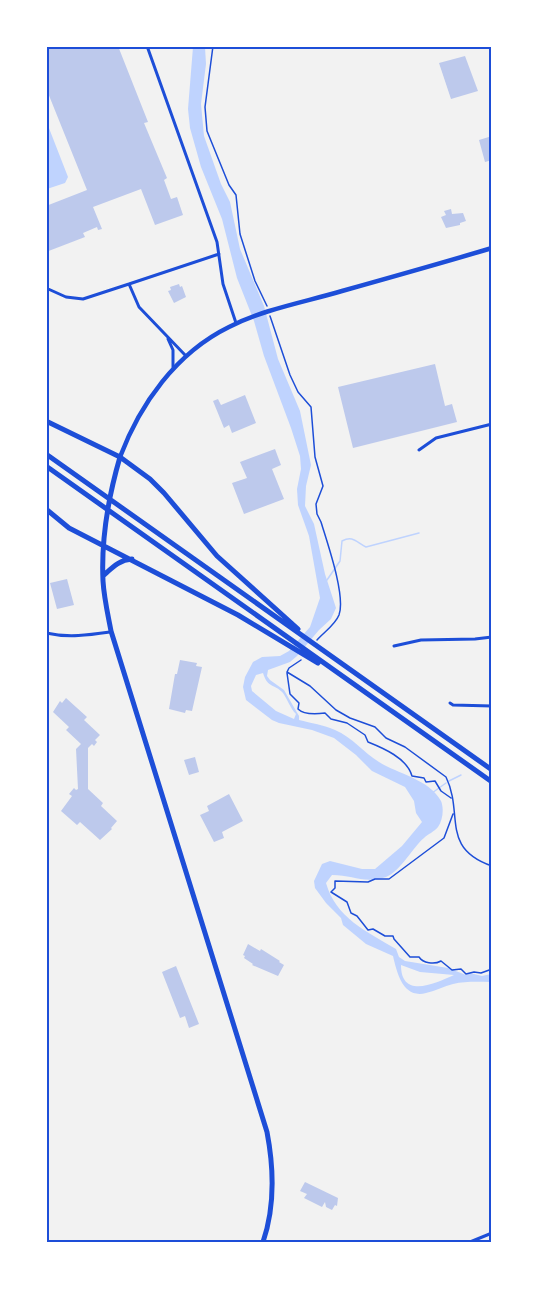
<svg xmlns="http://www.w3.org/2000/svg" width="538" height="1289" viewBox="0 0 538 1289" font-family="'Source Serif 4',serif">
<rect width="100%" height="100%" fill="#f2f2f2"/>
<path fill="#bfd3fe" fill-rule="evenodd" d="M193,47h12l1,17 -5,40 3,32 17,48 9,18 10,47 24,57 14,53 22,52 11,54 -5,21 -1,20 9,18 11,50 11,34 -5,11 -12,11 -22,26 -7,6 -22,8 -1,6 3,4 14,10 15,26v4c12,3 25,5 36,10 17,7 29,23 44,32 19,12 50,17 62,39 3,7 2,19 -3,26 -4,5 -10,7 -14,11 -11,9 -24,34 -38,39 -22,7 -33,-2 -54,-2l-6,8c10,35 40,48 70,66l3,8 6,4 43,7 18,7 4,-2 12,3 9,-2v8c-12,0 -25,-1 -38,2 -9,2 -17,7 -27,9 -23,6 -29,-20 -33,-37l-27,-12 -23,-19 -2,-7 -15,-15 -11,-15 -1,-7 8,-17 8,-3 32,8h13l27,-23 20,-24 -6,-9 -2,-12 -9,-14 -33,-16 -16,-16 -22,-17 -22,-8 -33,-7 -7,-3 -26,-20 -3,-13 2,-10 8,-15 9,-5 18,-1 9,-5 21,-24 10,-29 -11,-62 -11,-31 -1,-16 4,-20 -1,-13 -9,-28 -27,-72 -10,-35 -17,-43 -15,-59 -21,-52 -11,-39 -2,-19zM263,673c5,16 11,10 20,20 5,7 7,15 13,21l-2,5 -18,-8 -24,-20 -1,-5 5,-11zM401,965l19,7 34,3c-18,8 -53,25 -53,-10z
M47,123l21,54 -3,6 -18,6z"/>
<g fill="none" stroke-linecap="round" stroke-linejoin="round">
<path stroke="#bfd3fe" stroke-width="1.5" d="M327,580l13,-19 2,-20c11,-6 14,1 24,6l53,-14
M449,781l12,-6
M432,793l14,-10"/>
</g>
<path fill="#bdc9ec" d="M46,46h72l30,76 -4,1 23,55 -3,2 7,19 6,-2 6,18 -28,10 -14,-36 -48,18 9,22 -4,1 -1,-3 -14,6 2,4 -39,15v-46l41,-16 -41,-102z
M465,56l13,35 -27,8 -12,-36z
M492,136v24l-7,2 -6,-22z
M451,209l1,5 11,-1 3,8 -6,2v2l-14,3 -5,-11 5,-2 -2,-4z
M179,284l1,3 2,-1 4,11 -12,6 -6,-12 3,-1 -1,-3z
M435,364l10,42 7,-2 5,18 -104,26 -15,-61z
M245,395l11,28 -24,10 -3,-8 -5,3 -11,-27 5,-2 3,6z
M275,449l6,16 -9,4 12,30 -40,15 -12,-31 15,-5 -7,-16z
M67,579l7,26 -17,4 -7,-26z
M180,660l17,3 -1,3 6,1 -10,44 -6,-1 -1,3 -16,-4 6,-35h2z
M66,698l21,19 -3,3 16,15 -5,5 2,2 -3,4 -2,-2 -4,4v41l15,14 -2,3 16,15 -6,7 1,1 -12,11 -20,-18 -3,3 -16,-14 11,-15 -3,-2 5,-6 2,2 2,-1 -2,-40 5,-5 -15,-14 3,-3 -16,-15 7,-11 2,2z
M195,757l4,15 -10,3 -5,-15z
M229,794l14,27 -21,11 2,6 -10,4 -14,-27 9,-4 -2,-5z
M248,944l12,7 1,-2 19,12 -1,1 5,3 -6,11 -26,-11 1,-1 -9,-6 1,-2 -2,-1z
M176,966l23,58 -10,4 -4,-12 -5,2 -18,-46z
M305,1182l33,16 -1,8 -2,-1 -3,5 -6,-3 -1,-5 -3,5 -18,-9 3,-4 -7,-3z"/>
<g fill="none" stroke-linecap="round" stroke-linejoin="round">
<path stroke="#1d4ed8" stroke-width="1.5" d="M213,46l-8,61 2,24 22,54 7,10 4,39 15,47 12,25
M270,316l20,59 8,17 13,15 4,50 8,29 -7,18 1,10 4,8c6,20 25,74 18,93 -4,10 -15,17 -22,25
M301,660l-12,8 -2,4 23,14 26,24 14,8 25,9 11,11 19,9 41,30c18,37 -6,71 46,89
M287,673l3,21 9,9 -1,6c6,6 19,5 27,4l6,6 16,4 18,12 3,7c15,6 39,16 44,34l12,2 2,4 9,-1 6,10 10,7
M453,814l-9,24 -55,41h-14l-7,3 -33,-1v7l-4,4 16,10 4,11 6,3 11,14 5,-1 12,7h8l1,3 16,18h9c4,6 15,8 22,4l11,9 9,-1 5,5 8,-2 7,1 11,-4"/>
<path stroke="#1d4ed8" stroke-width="3" d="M147,46l70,196 6,42 13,39
M129,284l90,-30
M46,288l20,9 17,2 46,-15 10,23 47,49
M168,339l5,11v17
M419,450l17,-12 56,-14
M46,633c22,5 43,2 64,-1
M394,646l27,-6 54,-1 17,-2
M450,703l3,2 39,1
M470,1242l22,-9"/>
<path stroke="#1d4ed8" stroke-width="4.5" d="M120,457c20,-53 56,-104 109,-130 35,-18 76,-25 113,-36 50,-14 100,-28 150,-43"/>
<path stroke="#1d4ed8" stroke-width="5" d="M46,421l74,36 30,22 14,14 53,63 81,73
M46,454l446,316
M120,457c-12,41 -19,81 -17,124 1,17 5,34 8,50l156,501c7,37 8,75 -4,110
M46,466l446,316
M46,509l23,19 169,87 80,48
M103,576c9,-8 16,-16 29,-17"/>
</g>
<rect width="538" height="1289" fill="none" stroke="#ffffff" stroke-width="96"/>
<rect x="48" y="48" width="442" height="1193" fill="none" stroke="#1d4ed8" stroke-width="2"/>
</svg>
